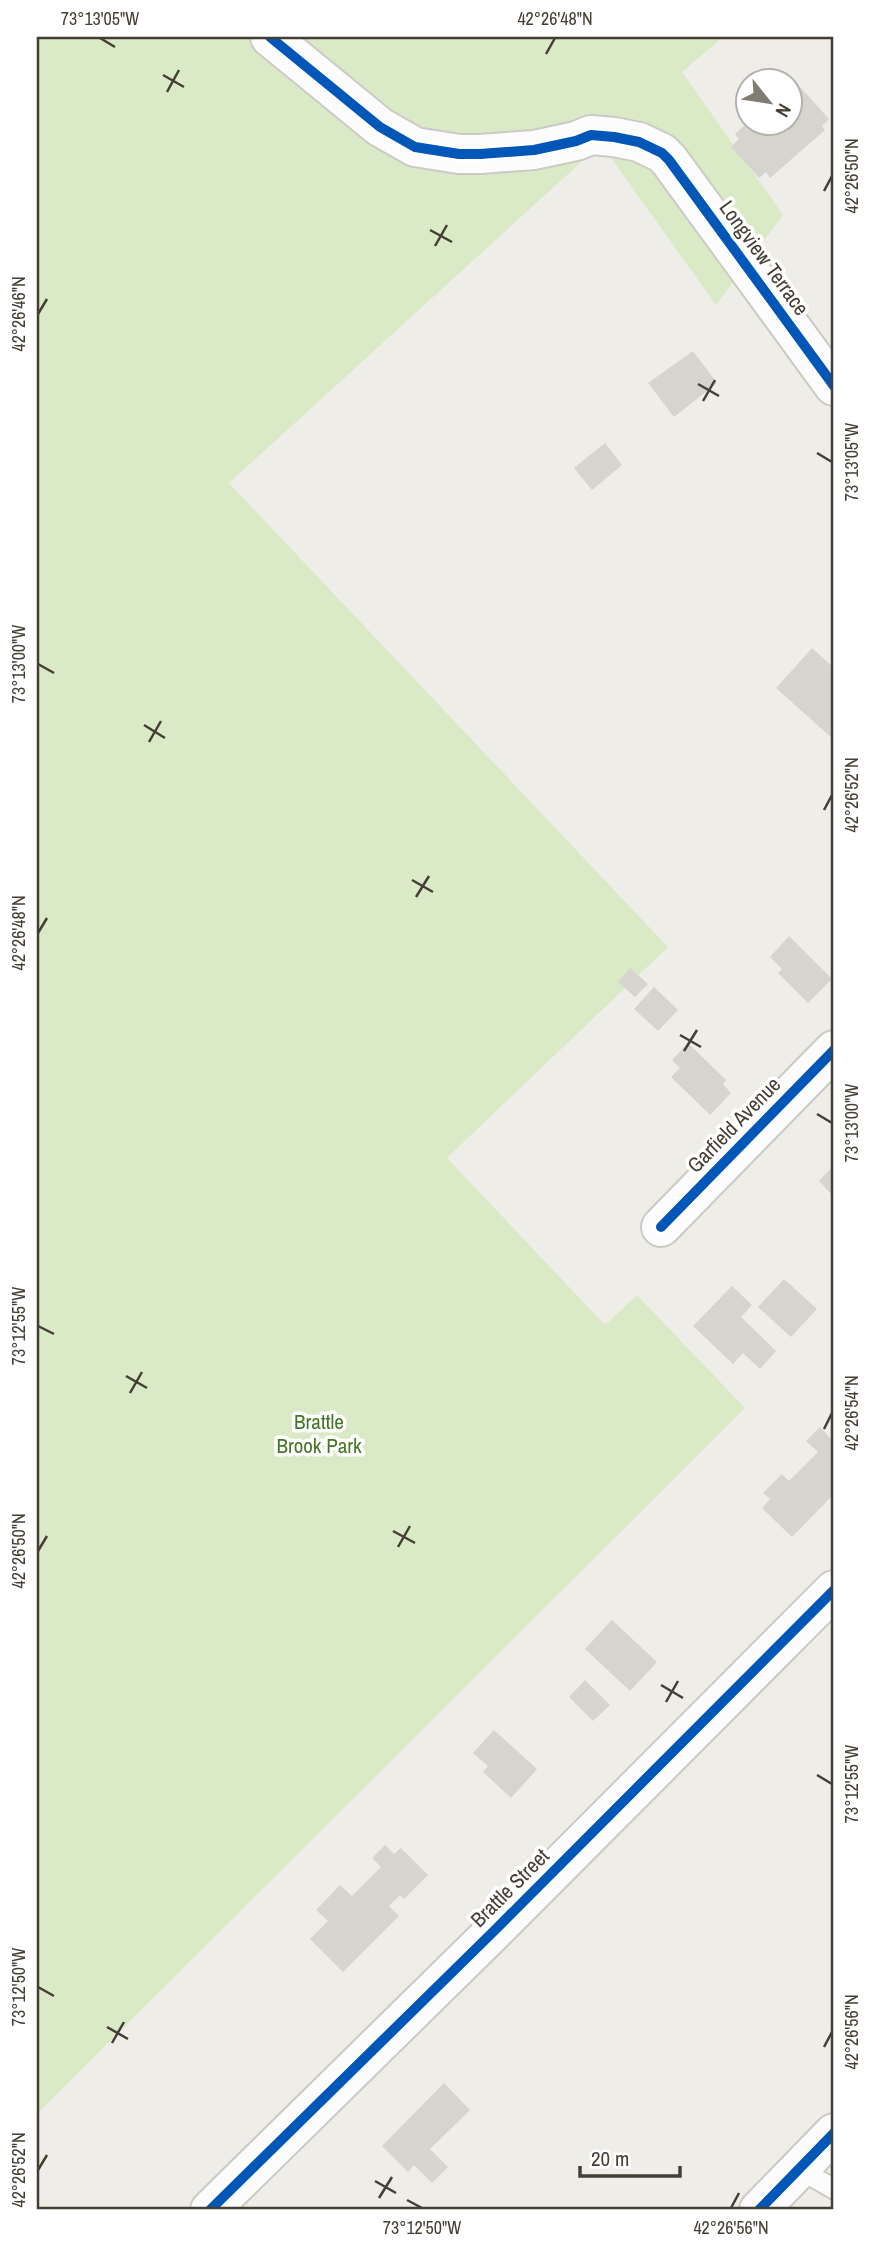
<svg xmlns="http://www.w3.org/2000/svg" width="871" height="2247" viewBox="0 0 871 2247" font-family="'Archivo Narrow',sans-serif">
<rect width="100%" height="100%" fill="#eeede8"/>
<path fill="#dbeac6" d="M37,37h686l-41,35 101,143 -67,90 -115,-161 -372,339 439,464 -221,211 158,167 32,-30 108,113 -708,706z"/>
<path fill="#d6d4cf" d="M800,87l29,32 -7,7 3,4 -55,48 -4,-6 -7,6 -28,-31 8,-8 -4,-5 13,-12h42v-31l3,2z
M693,351l24,32 -43,34 -26,-34z
M605,443l17,22 -30,25 -18,-22z
M812,648l22,20v72l-58,-52z
M789,936l43,43 -24,24 -30,-30 4,-4 -12,-12z
M630,968l18,16 -13,13 -17,-15z
M654,987l24,23 -20,21 -24,-22z
M688,1043l38,37 -3,4 8,9 -21,22 -39,-38 9,-9 -8,-8z
M834,1165v32l-15,-16z
M784,1279l33,30 -26,28 -33,-30z
M732,1286l20,19 -11,12 35,34 -16,18 -17,-16 -10,11 -40,-38z
M820,1427l14,15v52l-42,43 -30,-29 8,-9 -7,-6 19,-19 7,7 29,-29 -12,-11z
M612,1620l45,42 -27,29 -45,-42z
M585,1680l25,25 -17,16 -24,-24z
M494,1730l43,39 -26,29 -28,-26 5,-6 -15,-13z
M385,1845l9,9 7,-6 27,27 -24,24 -4,-4 -11,11 10,10 -56,56 -33,-33 18,-18 -12,-11 24,-25 12,11 29,-29 -9,-9z
M444,2083l26,27 -40,39 18,18 -16,16 -18,-18 -6,7 -26,-26z"/>
<g fill="none" stroke-linecap="round" stroke-linejoin="round">
<defs>
<path id="lane" d="M799,2169l35,20"/>
<path id="street" d="M270,37l110,90 35,20 44,7h21l54,-4 42,-9 15,-6 23,2 25,5 23,11 7,7 165,226
M661,1227l173,-177
M210,2210l285,-280 339,-340
M759,2210l75,-77"/>
</defs>
<use href="#lane" stroke="#cccac5" stroke-width="23"/>
<use href="#street" stroke="#cccac5" stroke-width="42"/>
<use href="#lane" stroke="#fcfcfc" stroke-width="19"/>
<use href="#street" stroke="#fcfcfc" stroke-width="38"/>
<defs>
<path id="cycleway" d="M270,37l110,90 35,20 44,7h21l54,-4 42,-9 15,-6 23,2 25,5 23,11 7,7 165,226
M661,1227l173,-177
M210,2210l285,-280 339,-340
M759,2210l75,-77"/>
</defs>
<use href="#cycleway" stroke="#fff" stroke-width="15"/>
<use href="#cycleway" stroke="#0057b8" stroke-width="10"/>
</g>
<path fill="none" stroke="#443e34" stroke-width="2.5" d="M100,38l15,9M546,54l9,-16M163,75l21,12M167,92l12,-22M824,191l8,-15M430,230l22,12M435,246l12,-21M38,314l9,-15M698,384l21,12M703,401l12,-21M817,453l15,9M38,664l16,9M144,725l21,13M149,742l12,-21M824,810l8,-15M412,880l21,12M416,897l13,-21M38,933l9,-15M680,1035l21,12M684,1051l13,-21M817,1114l15,9M38,1326l16,8M126,1376l21,12M130,1393l12,-21M824,1429l8,-16M393,1531l22,12M398,1547l12,-21M38,1551l9,-15M661,1685l22,13M666,1702l12,-21M817,1775l15,9M38,1987l16,9M107,2027l21,12M112,2043l12,-21M824,2047l8,-15M38,2170l9,-15M375,2181l21,12M379,2198l13,-21M407,2200l15,8M731,2208l8,-15"/>
<g text-anchor="middle" stroke-width="7" stroke-linejoin="round" paint-order="stroke">
<g font-size="21" fill="#443e34" stroke="#fff">
<text transform="translate(764 258) rotate(54)" y="7">Longview Terrace</text>
<text transform="translate(734 1125) rotate(-46)" y="7">Garfield Avenue</text>
<text transform="translate(510 1888) rotate(-45)" y="7">Brattle Street</text>
</g>
<g font-size="21" fill="#447726" stroke="#fff">
<text x="319" y="1429">Brattle<tspan x="319" dy="24">Brook Park</tspan></text>
</g>
</g>
<rect width="871" height="2247" fill="none" stroke="#ffffff" stroke-width="77"/>
<g transform="translate(769 102) rotate(120)"><circle r="33" fill="#ffffff" stroke="#b4b2ae" stroke-width="2"/>
<path d="M0-5L12 26L0 18L-12 26Z" fill="#807b73"/>
<text y="-10" font-size="19" font-weight="bold" text-anchor="middle" fill="#443e34">N</text>
</g>
<path d="M580 2166v10h100v-10" fill="none" stroke="#443e34" stroke-width="3.5"/>
<text x="591" y="2166" font-size="21" fill="#443e34" stroke="#ffffff" stroke-width="5" paint-order="stroke">20 m</text>
<rect x="38" y="38" width="794" height="2170" fill="none" stroke="#443e34" stroke-width="2.5"/>
<g font-size="18" text-anchor="middle" fill="#443e34">
<text x="100" y="25">73°13'05"W</text>
<text x="555" y="25">42°26'48"N</text>
<text transform="translate(852 176) rotate(-90)" y="6">42°26'50"N</text>
<text transform="translate(19 314) rotate(-90)" y="6">42°26'46"N</text>
<text transform="translate(852 462) rotate(-90)" y="6">73°13'05"W</text>
<text transform="translate(19 664) rotate(-90)" y="6">73°13'00"W</text>
<text transform="translate(852 795) rotate(-90)" y="6">42°26'52"N</text>
<text transform="translate(19 933) rotate(-90)" y="6">42°26'48"N</text>
<text transform="translate(852 1123) rotate(-90)" y="6">73°13'00"W</text>
<text transform="translate(19 1326) rotate(-90)" y="6">73°12'55"W</text>
<text transform="translate(852 1413) rotate(-90)" y="6">42°26'54"N</text>
<text transform="translate(19 1551) rotate(-90)" y="6">42°26'50"N</text>
<text transform="translate(852 1784) rotate(-90)" y="6">73°12'55"W</text>
<text transform="translate(19 1987) rotate(-90)" y="6">73°12'50"W</text>
<text transform="translate(852 2032) rotate(-90)" y="6">42°26'56"N</text>
<text transform="translate(19 2170) rotate(-90)" y="6">42°26'52"N</text>
<text x="422" y="2234">73°12'50"W</text>
<text x="731" y="2234">42°26'56"N</text>
</g>
</svg>
